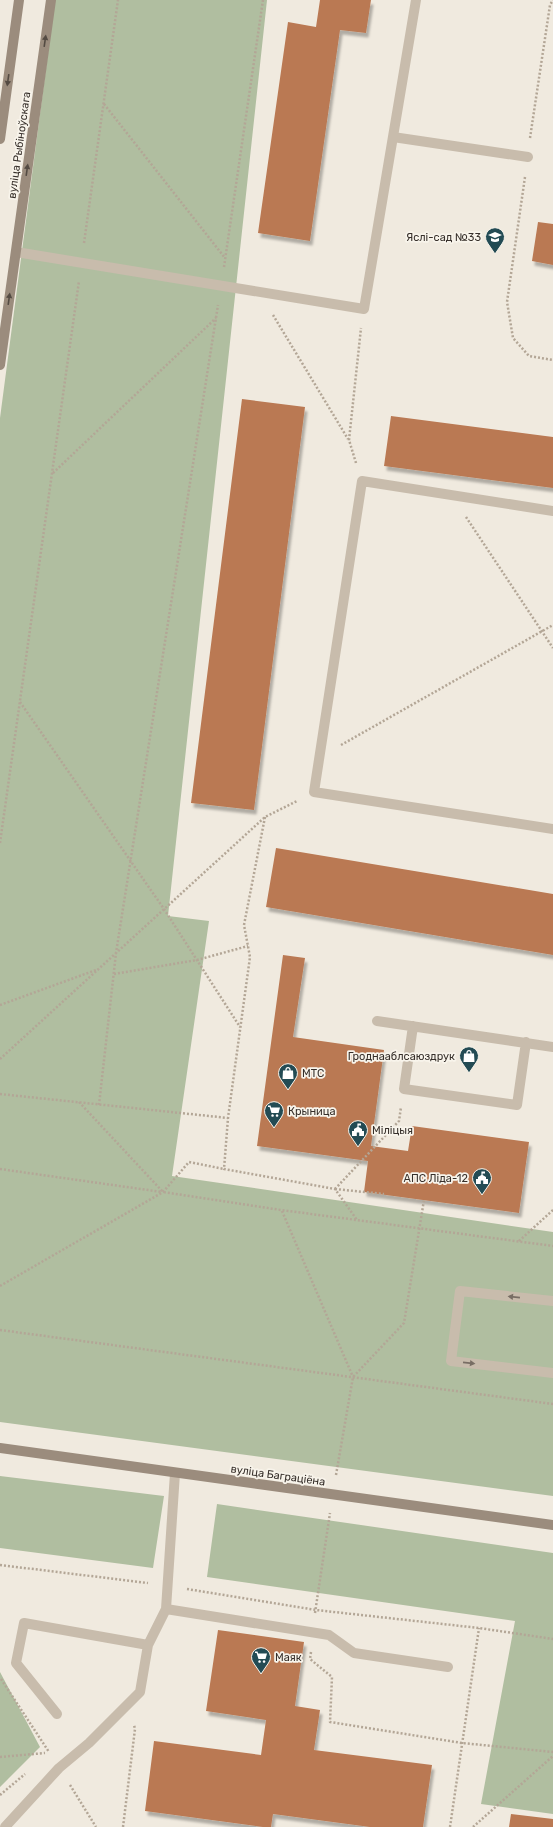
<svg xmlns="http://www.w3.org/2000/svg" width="553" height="1827" viewBox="0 0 553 1827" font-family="Rubik,sans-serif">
<defs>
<filter id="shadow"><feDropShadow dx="2.5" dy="4.5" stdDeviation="1" flood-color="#0004"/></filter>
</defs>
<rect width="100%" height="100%" fill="#f0eadf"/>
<path fill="#b0bea0" d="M55,0h212l-99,916 41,5 -37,255 381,56v264l-553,-74v-1004z
M0,1476l164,20 -11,72 -153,-20z
M217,1504l336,49v261l-72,-10 34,-183 -308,-44z
M0,1672l40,75 -40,40z"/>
<path fill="#ba7953" filter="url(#shadow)" d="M320,0h51l-5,33 -26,-3 -30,211 -52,-8 30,-211 28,5z
M538,222l15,2v41l-21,-4z
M242,399l63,8 -51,403 -63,-7z
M391,416l162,21v51l-169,-22z
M276,848l277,46v61l-287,-48z
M283,955l22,3 -12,79 91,13 -13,96 37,5 4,-25 117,16 -10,71 -155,-21 4,-31 -111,-15z
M218,1630l86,12 -9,64 25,4 -6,40 118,15 -9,62h-53l-97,-13 -2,13h-8l-118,-16 9,-70 107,14 5,-35 -60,-9z
M511,1814l42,5v8h-44z"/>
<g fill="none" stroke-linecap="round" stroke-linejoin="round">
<path stroke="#b3a696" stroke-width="2.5" stroke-dasharray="2 2" stroke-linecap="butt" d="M104,104l121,154
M530,138l20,-133 3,-5
M525,177l-18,125 6,36 16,18 24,4
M84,243l34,-243
M224,267l39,-267
M273,315l75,124
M356,463l-7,-23 12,-112
M53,473l163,-155
M466,517l87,131
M20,702l144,207 76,118
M341,745l212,-120
M265,817l-21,108 6,32 -22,161 -4,51 111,20 22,31
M0,843l79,-562
M114,974l83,-14 51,-14
M0,1005l96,-35
M0,1059l265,-242 32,-16
M0,1094l228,24
M79,1102l84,90 118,18 272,36
M99,1105l17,-152 102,-648
M0,1169l162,23
M335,1189l64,-68 2,-14
M335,1189l49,5
M282,1211l71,166
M519,1241l34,-31
M0,1286l163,-94 26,-30 35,7
M0,1330l553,74
M336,1475l17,-98 51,-54 20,-123
M0,1565l148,18
M187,1589l129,21 163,18 74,11
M315,1613l15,-100
M311,1652l-1,7 22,18 -2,45 132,21 91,9
M1,1679l48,73
M0,1757l45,-4
M70,1785l26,42
M0,1795l25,-21
M123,1827l12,-98 -1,-4
M450,1827l29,-199
M473,1827l80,-71"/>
<path stroke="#c8bcac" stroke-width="10" d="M393,137l135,20
M16,252l348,57 52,-309
M553,511l-191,-30 -48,311 239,37
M377,1021l176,26
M413,1026l-9,63 113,16 9,-63
M553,1301l-93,-10 -9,70 102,12
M166,1609l163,26 25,18 94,14
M57,1714l-41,-51 8,-40 124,22
M5,1827l54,-59 30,-25 51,-51 8,-47 18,-36 9,-136"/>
<path stroke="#9b8c7d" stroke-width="10" d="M0,139l19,-139
M0,365l51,-365
M0,1448l553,77"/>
</g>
<defs><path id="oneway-solid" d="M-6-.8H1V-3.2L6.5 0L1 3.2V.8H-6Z"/></defs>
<g fill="#544b43">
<use href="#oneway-solid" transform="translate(45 41) rotate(-82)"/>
<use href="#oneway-solid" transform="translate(8 80) rotate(98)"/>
<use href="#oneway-solid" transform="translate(27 170) rotate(-82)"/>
<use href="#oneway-solid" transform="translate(9 299) rotate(-82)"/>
</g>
<g fill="#786e64">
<use href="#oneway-solid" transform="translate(514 1297) rotate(-174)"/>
<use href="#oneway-solid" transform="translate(469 1363) rotate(6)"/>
</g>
<defs>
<symbol id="school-pin" viewBox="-11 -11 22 30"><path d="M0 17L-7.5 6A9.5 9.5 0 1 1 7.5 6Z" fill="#234b54" stroke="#f8f4eb"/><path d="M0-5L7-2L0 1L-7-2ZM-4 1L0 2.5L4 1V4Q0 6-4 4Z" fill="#fff"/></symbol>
<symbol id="shop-pin" viewBox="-11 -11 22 30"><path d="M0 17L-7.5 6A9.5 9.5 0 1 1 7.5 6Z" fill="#234b54" stroke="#f8f4eb"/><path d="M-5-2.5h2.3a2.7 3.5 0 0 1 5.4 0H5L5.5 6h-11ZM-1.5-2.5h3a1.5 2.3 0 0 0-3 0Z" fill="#fff"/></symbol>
<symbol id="supermarket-pin" viewBox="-11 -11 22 30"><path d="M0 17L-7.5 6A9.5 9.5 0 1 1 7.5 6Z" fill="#234b54" stroke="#f8f4eb"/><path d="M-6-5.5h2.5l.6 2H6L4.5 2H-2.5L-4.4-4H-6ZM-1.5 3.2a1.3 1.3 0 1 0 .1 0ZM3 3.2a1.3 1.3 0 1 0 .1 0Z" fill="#fff"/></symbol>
<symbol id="civic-pin" viewBox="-11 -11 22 30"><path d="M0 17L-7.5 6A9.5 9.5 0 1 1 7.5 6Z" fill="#234b54" stroke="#f8f4eb"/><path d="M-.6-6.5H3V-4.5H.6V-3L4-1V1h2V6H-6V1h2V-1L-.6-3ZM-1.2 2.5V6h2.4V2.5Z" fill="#fff"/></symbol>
</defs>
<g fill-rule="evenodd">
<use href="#school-pin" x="484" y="226" width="22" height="30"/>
<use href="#shop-pin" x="458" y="1045" width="22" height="30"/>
<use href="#shop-pin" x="277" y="1062" width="22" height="30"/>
<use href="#supermarket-pin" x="263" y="1100" width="22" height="30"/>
<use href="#civic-pin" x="347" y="1119" width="22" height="30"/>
<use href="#civic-pin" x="471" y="1167" width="22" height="30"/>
<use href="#supermarket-pin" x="250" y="1646" width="22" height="30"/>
</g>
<g text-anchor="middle" stroke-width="3.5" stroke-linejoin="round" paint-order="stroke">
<g font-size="11" fill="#362f2a" stroke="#f8f4eb">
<text transform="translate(19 145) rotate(-82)" y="4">вуліца Рыбіноўскага</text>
<text transform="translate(278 1475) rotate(8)" y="4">вуліца Баграціёна</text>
</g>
<g font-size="11" fill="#362f2a" stroke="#f8f4eb" text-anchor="start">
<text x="481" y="241" text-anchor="end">Яслі-сад №33</text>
<text x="455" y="1060" text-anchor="end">Гроднааблсаюздрук</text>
<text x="302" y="1077">МТС</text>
<text x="288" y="1115">Крыница</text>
<text x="372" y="1134">Міліцыя</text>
<text x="468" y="1182" text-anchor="end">АПС Ліда-12</text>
<text x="275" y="1661">Маяк</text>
</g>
</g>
</svg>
